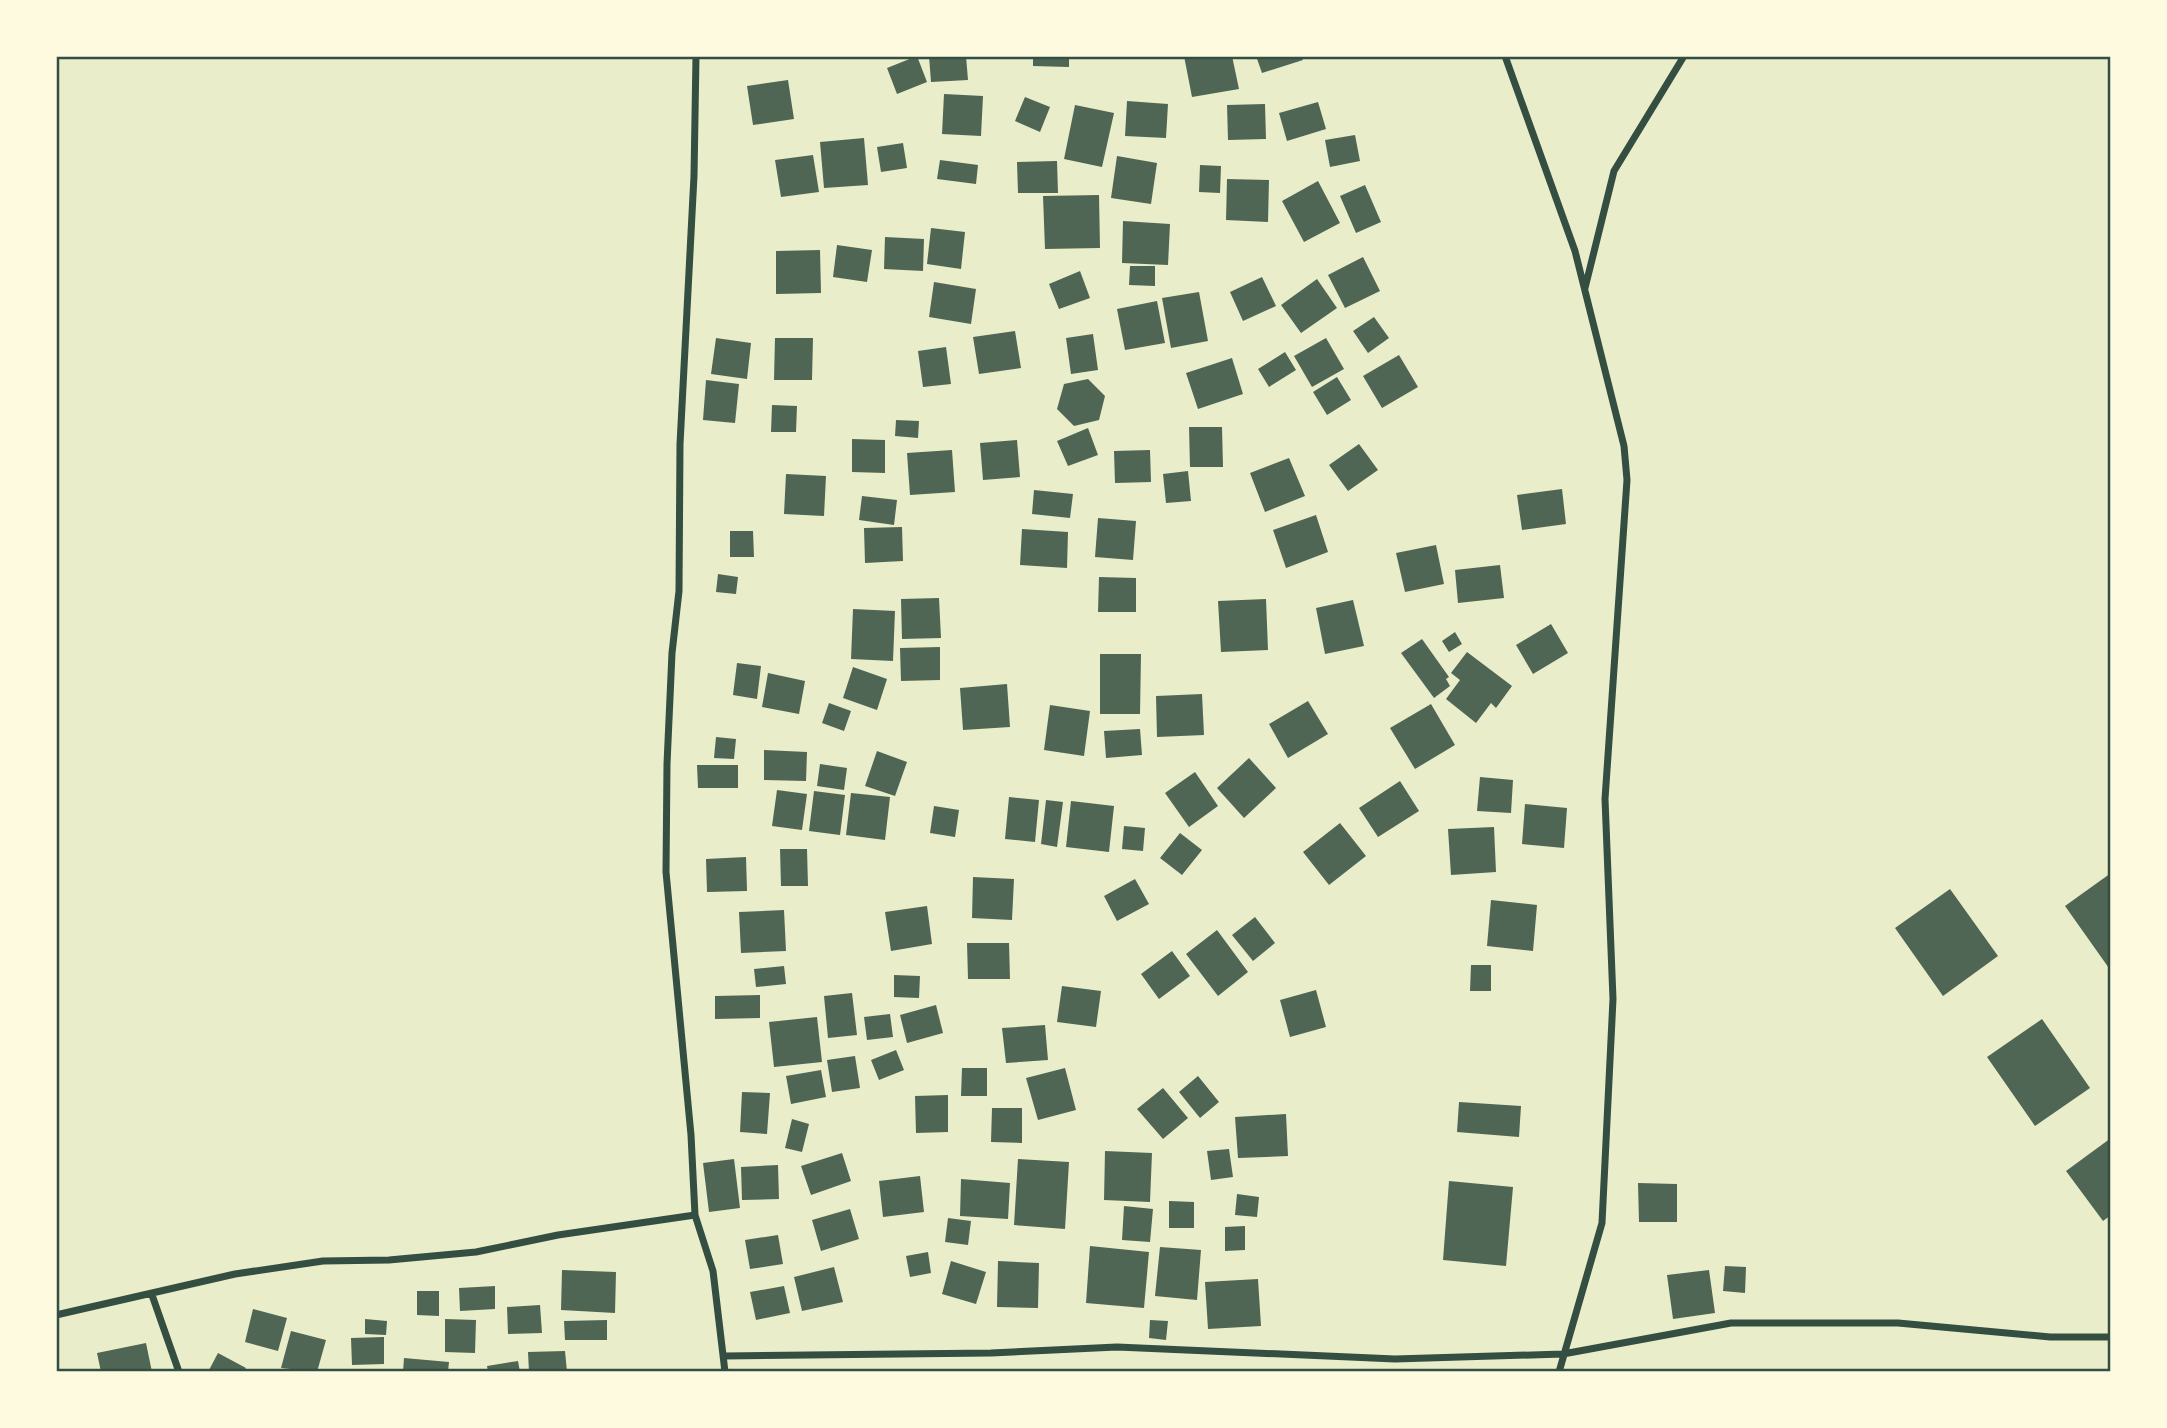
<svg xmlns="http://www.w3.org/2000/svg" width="2167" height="1428" viewBox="0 0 2167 1428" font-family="'Roboto Condensed',sans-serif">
<rect width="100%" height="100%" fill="#e9edc9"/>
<path fill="#4f6655" d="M917,56l10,26 -30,12 -10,-26z
M929,56h37l2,24 -37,2z
M1033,56h36v11l-36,-1z
M1184,56h48l7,33 -47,8z
M1256,56h45l2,4 -41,13z
M788,80l6,39 -41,6 -6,-39z
M944,94l39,2 -2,40 -39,-2z
M1025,97l25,10 -10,25 -25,-11z
M1127,101l41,3 -2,34 -41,-2z
M1318,102l8,27 -39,12 -8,-28z
M1265,104l1,35 -38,1 -1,-35z
M1075,105l39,8 -12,54 -38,-8z
M1355,135l5,26 -30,6 -5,-27z
M864,138l4,47 -44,3 -4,-46z
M903,143l4,25 -26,4 -4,-25z
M813,155l6,37 -38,5 -6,-37z
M1117,156l40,7 -6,41 -40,-6z
M940,160l38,5 -2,19 -39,-5z
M1057,161l1,32h-40l-1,-31z
M1200,165l21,1 -1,27 -21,-1z
M1227,179l42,1 -1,42 -42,-2z
M1318,181l22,42 -36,19 -22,-41z
M1365,185l16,37 -25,11 -16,-37z
M1099,195l1,53 -55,1 -2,-53z
M1123,221l47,3 -2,41 -46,-2z
M931,228l34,4 -4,37 -34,-5z
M885,237l39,2 -1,32 -39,-2z
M837,245l35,5 -5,32 -34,-5z
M820,250l1,43 -45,1v-43z
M1363,257l17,34 -35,17 -17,-33z
M1130,266h25v20l-26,-1z
M1080,271l10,27 -31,11 -10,-25z
M1262,277l14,29 -33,15 -13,-29z
M1317,279l20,29 -36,25 -20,-28z
M934,282l42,7 -5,35 -42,-7z
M1199,292l9,49 -37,7 -9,-50z
M1157,301l8,42 -40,7 -8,-41z
M1374,317l15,21 -21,15 -15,-22z
M1015,331l6,37 -42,6 -6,-37z
M1093,334l5,36 -27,4 -5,-36z
M716,338l35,5 -4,36 -36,-5z
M775,338h38l-1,42h-38z
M1326,338l18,31 -32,18 -18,-31z
M946,347l5,37 -28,3 -5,-36z
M1285,352l11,18 -27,17 -11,-18z
M1399,355l19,32 -36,21 -19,-32z
M1232,358l11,36 -45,15 -12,-36z
M1337,377l14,23 -24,15 -14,-23z
M1088,379l17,17 -6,24 -25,6 -17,-17 7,-25z
M706,380l33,4 -4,39 -32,-3z
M772,405l25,1 -1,26h-25z
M896,420l23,1 -1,17 -23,-2z
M1189,427h33l1,40h-33z
M1088,428l10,27 -30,11 -11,-25z
M852,439l33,1v33l-33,-1z
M1017,440l3,37 -37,3 -3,-37z
M1359,444l19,26 -30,21 -19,-26z
M952,450l3,42 -45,3 -3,-42z
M1150,450l1,32 -36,1 -1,-32z
M1289,458l16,38 -40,16 -15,-39z
M1188,471l3,30 -25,2 -3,-29z
M786,474l40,2 -2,40 -40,-2z
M1562,489l4,35 -44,6 -5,-35z
M1034,490l39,4 -3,24 -38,-4z
M862,496l35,4 -3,25 -35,-5z
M1316,515l12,37 -42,16 -13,-38z
M1098,518l38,3 -3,39 -38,-3z
M902,527l1,34 -38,2 -1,-35z
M1022,529l46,3 -1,36 -47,-3z
M730,531h23l1,26h-24z
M1436,545l8,39 -39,8 -9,-39z
M1500,565l4,33 -46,5 -3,-33z
M718,574l20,3 -2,17 -20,-2z
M1099,577l37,1v34h-38z
M939,598l2,40 -39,1 -1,-40z
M1266,599l2,51 -47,2 -3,-51z
M1353,600l11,46 -39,8 -9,-46z
M853,609l42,2 -2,50 -42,-2z
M1551,624l17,29 -35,21 -17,-29z
M1455,632l7,12 -13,8 -7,-11z
M1422,639l27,38 -3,2 4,7 -16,12 -33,-45z
M940,647v33l-39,1 -1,-33z
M1467,652l45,34 -16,22 -5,-5 -15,20 -30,-24 14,-19 -9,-7z
M1100,654h41l-1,60h-40z
M737,663l24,3 -4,33 -24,-4z
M853,667l34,12 -10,31 -34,-12z
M768,673l37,8 -6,33 -37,-7z
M1007,684l3,43 -47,3 -3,-42z
M1202,694l2,41 -47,2 -1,-41z
M1308,701l20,33 -40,24 -19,-34z
M829,703l22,8 -7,20 -22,-8z
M1431,704l24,41 -40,24 -25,-41z
M1050,705l40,6 -6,45 -40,-6z
M1140,729l2,26 -36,3 -2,-27z
M716,737l20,2 -2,20 -20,-1z
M764,750l43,2 -1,29 -42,-1z
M877,751l30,11 -12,34 -30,-10z
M1249,758l27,30 -32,30 -27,-30z
M820,764l27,4 -3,22 -27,-4z
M697,765h41v23h-40z
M1195,772l23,34 -29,21 -24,-34z
M1480,777l33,3 -2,33 -34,-2z
M1400,781l19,30 -41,26 -19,-29z
M777,790l30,4 -5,36 -30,-4z
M814,791l31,4 -5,40 -31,-4z
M851,793l39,4 -5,43 -39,-5z
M1009,797l30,3 -4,42 -30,-3z
M1046,800l17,2 -6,45 -16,-3z
M1071,801l43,5 -5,46 -43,-5z
M1525,804l42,4 -3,40 -42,-4z
M934,806l25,4 -4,27 -25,-4z
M1340,823l26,33 -37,29 -26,-33z
M1124,826l21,2 -2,23 -21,-2z
M1494,827l2,45 -45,3 -3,-46z
M1180,833l22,17 -20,25 -22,-17z
M780,849h27l1,37h-27z
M746,857l1,34 -40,1 -1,-33z
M2111,873v98l-46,-65z
M973,877l41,2 -2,41 -40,-2z
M1135,879l14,25 -32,17 -13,-25z
M1950,889l48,67 -55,40 -48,-68z
M1491,900l46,5 -4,46 -46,-5z
M927,906l5,38 -41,7 -6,-39z
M784,910l2,41 -45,2 -2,-41z
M1255,917l20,26 -22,18 -21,-26z
M1217,930l31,42 -30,24 -32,-42z
M967,943h42l1,36h-42z
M1172,951l18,25 -31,23 -18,-25z
M1471,965h20v26h-21z
M784,966l2,18 -30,3 -2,-18z
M894,975l26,1 -1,22 -25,-1z
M1062,986l39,5 -5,36 -39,-5z
M1316,990l10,37 -36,10 -10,-37z
M852,993l5,42 -29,3 -4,-42z
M760,995v23l-45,1v-23z
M936,1005l7,28 -36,10 -7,-28z
M890,1014l3,23 -26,3 -3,-23z
M817,1017l5,45 -48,5 -5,-45z
M2042,1019l48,69 -55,38 -48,-69z
M1045,1025l3,35 -42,3 -4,-35z
M896,1050l8,20 -25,10 -8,-20z
M855,1056l5,32 -28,4 -5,-32z
M962,1068h25v28h-26z
M1065,1068l11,42 -38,10 -12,-42z
M821,1070l5,27 -35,7 -5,-28z
M1198,1076l21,26 -19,16 -21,-26z
M1163,1088l25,30 -25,21 -26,-30z
M742,1092l28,1 -3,41 -27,-2z
M948,1095v37l-32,1 -1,-37z
M1459,1102l62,4 -2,31 -62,-5z
M992,1108h30v35l-31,-1z
M1286,1114l2,42 -50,2 -3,-41z
M792,1119l17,5 -7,28 -17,-4z
M2111,1138v77l-8,6 -37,-50z
M1229,1149l4,28 -22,3 -4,-29z
M1105,1151l47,2 -2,49 -46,-2z
M842,1153l9,28 -40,14 -10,-29z
M734,1159l6,49 -31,4 -6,-49z
M1018,1159l51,3 -4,67 -51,-4z
M778,1165l1,34 -37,1 -1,-33z
M920,1176l4,36 -41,5 -4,-36z
M961,1179l49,4 -2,36 -48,-3z
M1449,1181l64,6 -7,79 -63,-6z
M1638,1183l39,1v38h-38z
M1237,1194l22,3 -2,20 -22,-2z
M1169,1201l25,1v26h-25z
M1124,1206l29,3 -3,33 -28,-2z
M850,1209l9,30 -38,12 -9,-31z
M948,1218l23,3 -3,24 -23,-3z
M1245,1226v24l-20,1v-24z
M778,1235l5,29 -33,5 -5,-29z
M1090,1246l59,6 -5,56 -58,-5z
M1160,1247l41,3 -4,50 -42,-4z
M928,1252l3,21 -21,4 -4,-21z
M951,1261l35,11 -10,32 -34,-10z
M998,1261l41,2 -1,45 -41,-1z
M1725,1266l21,1 -1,26 -22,-2z
M834,1267l9,35 -41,9 -8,-34z
M562,1270l54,2 -1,41 -54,-3z
M1709,1270l6,43 -42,6 -6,-44z
M1258,1279l3,47 -53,3 -3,-47z
M495,1286v23l-35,2 -1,-23z
M784,1286l6,27 -34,7 -6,-28z
M417,1291h22v25l-22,-1z
M540,1305l2,28 -34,1 -1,-27z
M253,1309l34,9 -9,33 -33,-9z
M365,1319l22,2 -1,14 -21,-1z
M445,1319l31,1 -1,33 -30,-1z
M607,1320v20h-42l-1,-19z
M1150,1320l18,1 -2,19 -17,-2z
M291,1331l35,9 -9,32 -36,-4z
M384,1337v27l-32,1 -1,-27z
M146,1343l6,29h-51l-4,-19z
M565,1351l2,21h-38l-1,-20z
M218,1353l28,15 -3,4h-35z
M404,1358l45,4 -1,10h-45z
M518,1361l2,11h-32l-1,-6z"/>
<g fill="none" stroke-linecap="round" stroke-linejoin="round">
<path stroke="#344e41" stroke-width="7" d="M1505,56l70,195 49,195 3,34 -22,319 8,200 -11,224 -43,149
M1585,288l29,-117 70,-115
M695,1215l-4,-80 -25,-263 1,-108 5,-111 7,-62 1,-147 14,-268 2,-120
M152,1295l27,77
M56,1315l179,-41 88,-13 66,-1 87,-8 82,-17 137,-20 18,56 12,101
M725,1356l266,-3 126,-6 278,12 168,-5 168,-31h167l152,14h61"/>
</g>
<rect width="2167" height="1428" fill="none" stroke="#fefae0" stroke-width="116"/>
<rect x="58" y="58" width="2051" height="1312" fill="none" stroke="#344e41" stroke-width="2.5"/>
</svg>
